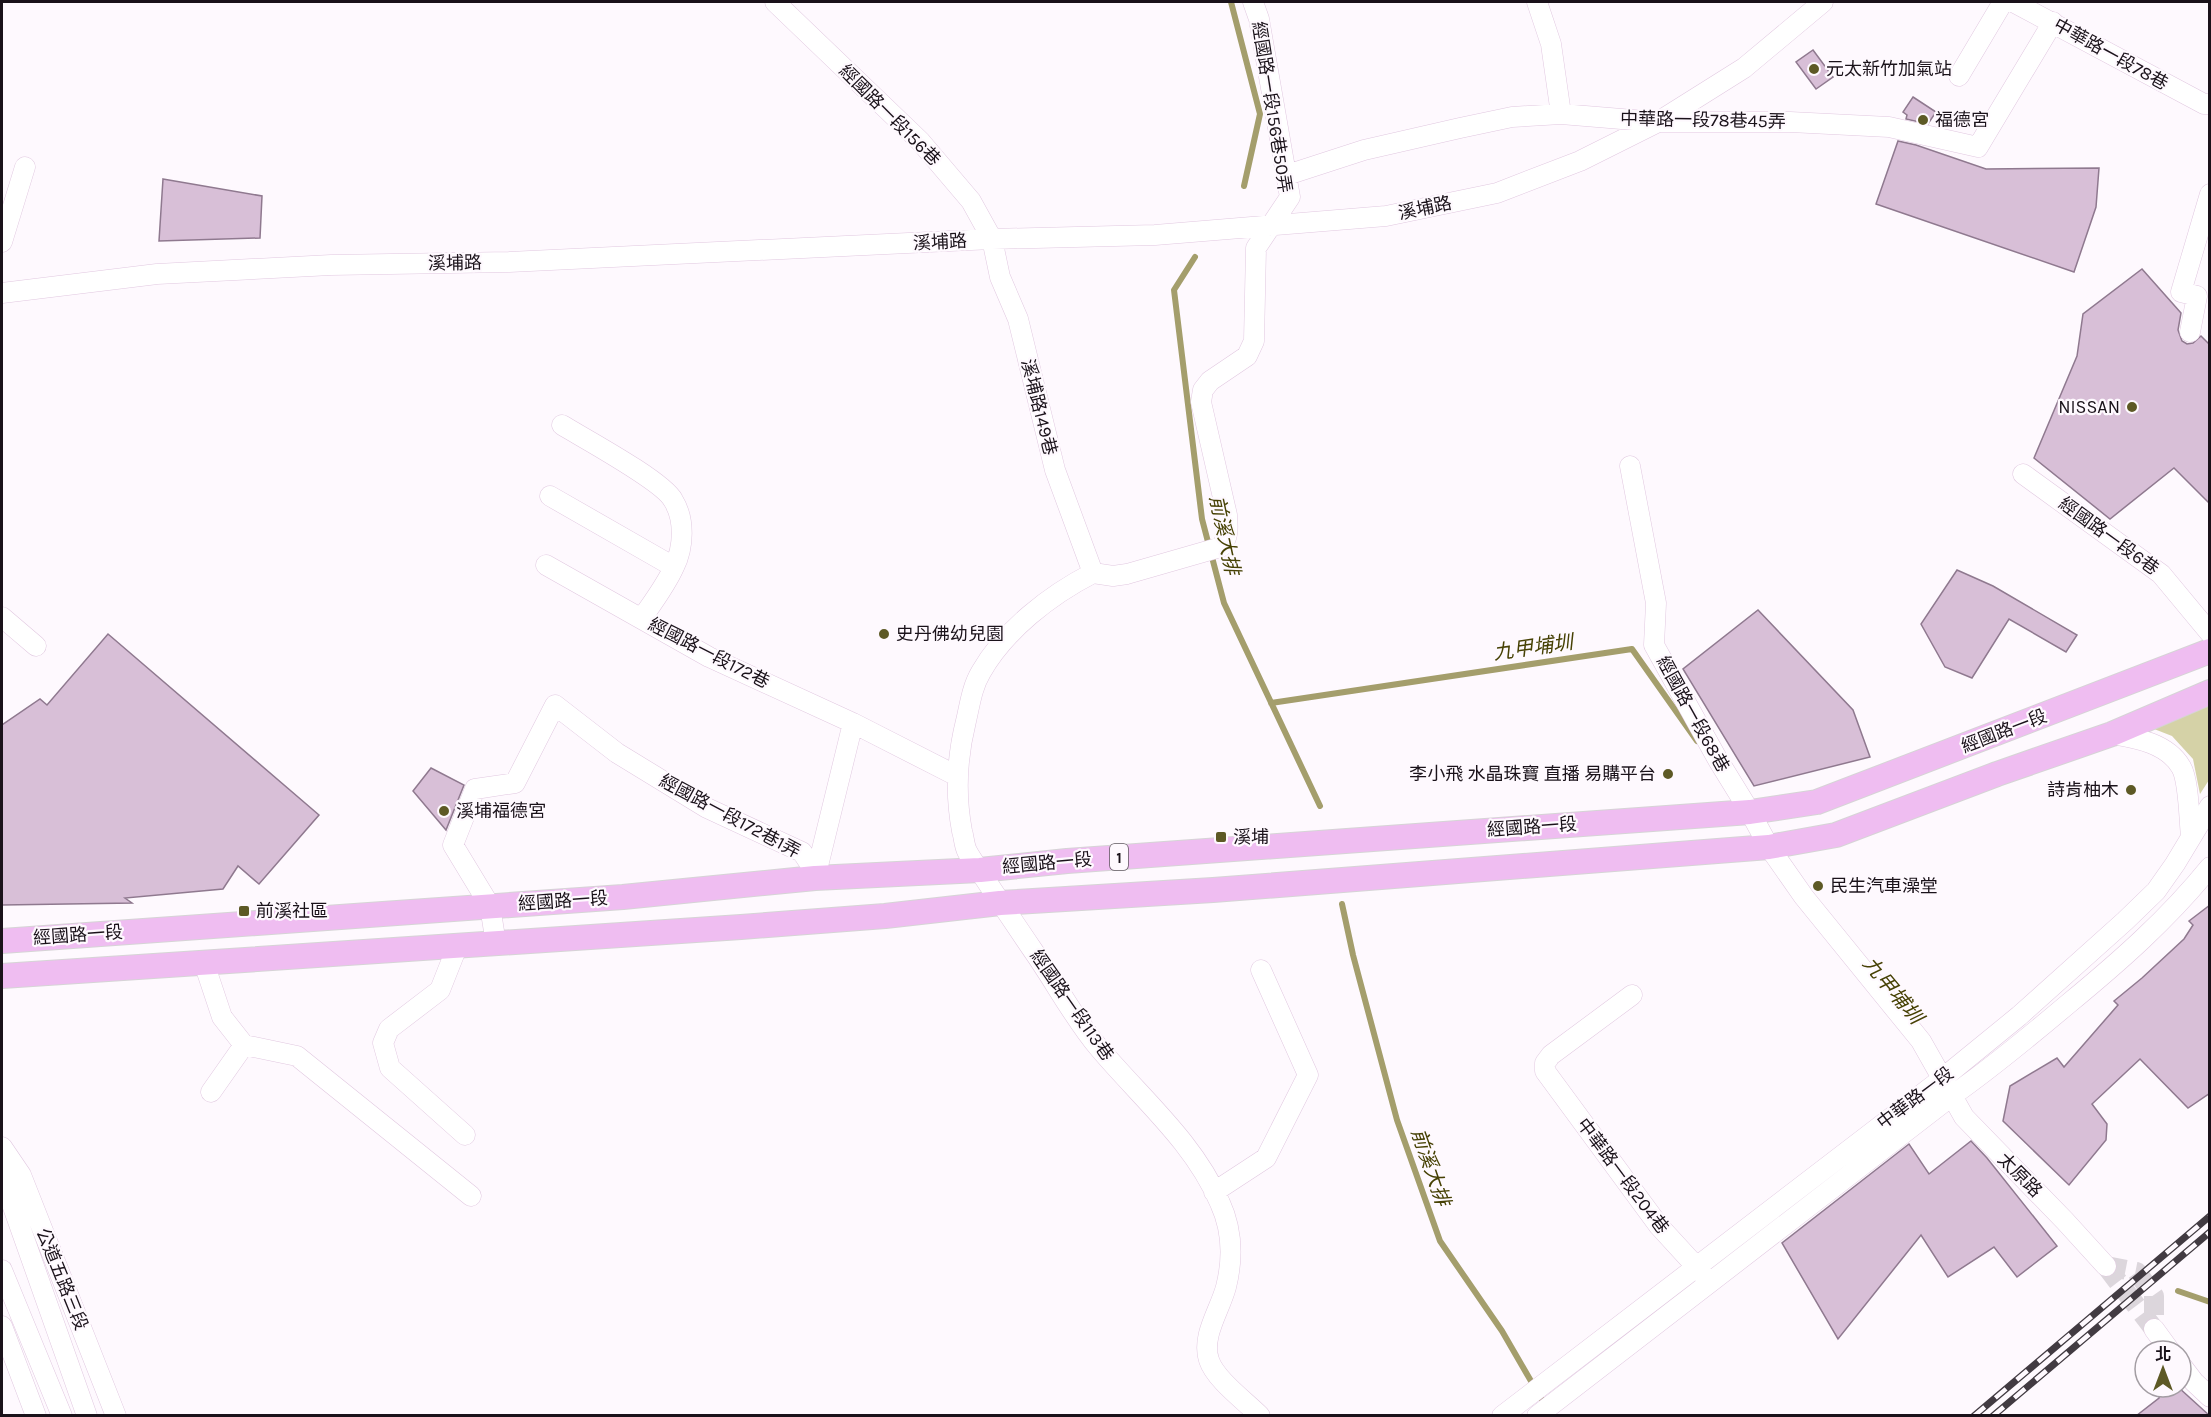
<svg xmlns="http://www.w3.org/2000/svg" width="2211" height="1417" viewBox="0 0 2211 1417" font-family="Karla,'Noto Sans TC',sans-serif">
<rect width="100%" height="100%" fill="#fef9fe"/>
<path fill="#d5d2a7" d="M2209,702v78l-9,14 -7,-35 -21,-23 -23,-9z"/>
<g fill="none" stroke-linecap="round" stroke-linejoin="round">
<path stroke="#a49e6c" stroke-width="6" d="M1231,2l29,112 -16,72
M1195,257l-21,33 28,229 22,84 96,203
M1271,703l361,-54 65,92
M1342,904l11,51 44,165 43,121 62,90 44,76
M2178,1291l32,11"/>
</g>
<path fill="#d8bfd7" stroke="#8f798f" stroke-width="1.5" d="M1813,50l20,27 -17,12 -20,-27z
M1913,97l23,15 -8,12 -22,-5 1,-4 -4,-3z
M1898,141l18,4 70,24 113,-1 -3,39 -22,65 -198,-68z
M163,179l99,17 -2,42 -101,3z
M2142,269l39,44 -3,17 4,11 5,3 6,-1 8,-7 9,9v159l-36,-36 -64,51 -76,-61 43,-102 6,-42z
M1957,570l36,16 84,49 -11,17 -57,-33 -37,59 -27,-11 -24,-43z
M1758,610l95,100 17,47 -116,29 -71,-117z
M108,634l211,181 -60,69 -21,-18 -15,23 -98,9 7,5 -130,2v-180l38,-26 7,6z
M431,768l33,17 -18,45 -33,-39z
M2210,905v188l-22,15 -48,-49 -48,45 15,20 -1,16 -37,45 -66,-64 7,-35 47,-28 7,9 54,-62 -4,-4 28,-23 42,-39 9,-14 -4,-4z
M1971,1141l16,17 70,88 -40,31 -23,-30 -46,30 -27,-42 -83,104 -56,-96 127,-99 20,30z
M2161,1387h17l32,29h-74l23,-18z"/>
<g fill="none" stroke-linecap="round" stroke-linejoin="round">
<path stroke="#dcd6dc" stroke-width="20" stroke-dasharray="20 10" stroke-linecap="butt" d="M2106,1266l31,6 17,24v33
M2106,1266l48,63"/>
<defs>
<path id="minor" d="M775,2l145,139 51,60 21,38 8,38 18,42 37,151 38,103
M1537,2l14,42 10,70
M2013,2l191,102h6
M1959,76l44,-74
M1287,175l77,-25 96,-22 52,-11 49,-3 97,8h132l99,5 89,20 75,-125
M2,242l23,-75
M2,293l155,-19 174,-9 178,-3 483,-23 163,-4 231,-19 111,-23 83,-32 78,-39 86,-54 79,-66
M2190,332l7,-36 -16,-4 29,-98
M562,425c23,14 101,56 111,75 12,19 11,47 1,67 -8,18 -21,35 -32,51
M1630,466l26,137 -2,42 64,115 32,52 19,35 35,50 117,144 43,76 101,104 41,45
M2023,474l138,100 49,59
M550,496l124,71
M546,565l163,92 144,66 104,53
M1093,573c-43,22 -88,57 -112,99 -9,15 -11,32 -15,49 -9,36 -11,73 -4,110 2,6 2,14 5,20 4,8 11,17 16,25 17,26 34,51 51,76 21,30 41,68 65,96 42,50 95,94 121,155 12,26 13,56 6,84 -6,23 -25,49 -17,73 6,19 36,41 51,56
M1093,573l20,3 14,-2 94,-27c8,-10 7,-20 6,-32l-26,-113 2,-12 7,-9 37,-25 7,-15 2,-93 34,-51 -31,-178 -6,-17
M2,617l34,29
M2112,734c24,4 55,9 69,33 8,13 8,52 10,69
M815,878l38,-155
M496,944l-6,-38 -37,-61 22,-56 40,-6 40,-78 62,48 90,55 95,44 10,15 3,11
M457,947l-17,43 -51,39 -6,14 7,25 75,67
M204,963l18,54 22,28 53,11 174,140
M1632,995l-81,60 -6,8v8l114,155 44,48
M211,1092l33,-47
M2,1147l19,28 95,241
M2,1176l85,240
M1214,1192l52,-34 42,-83 -47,-105
M2,1270l60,146
M2,1326l34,90
M2154,1329l16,22
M2181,1365l13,17 16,15
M1502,1416l441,-338 76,-62 106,-95 31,-30 19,-27 35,-58
M1537,1416l416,-321c40,-28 77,-59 115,-91 51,-42 100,-85 142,-137"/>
<path id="major" d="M2,941l621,-44 192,-19 165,-8 87,-9 683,-49 67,-10 393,-151
M2,976l739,-49 144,-11 115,-13 213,-13 556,-43 67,-12 161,-61 115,-40 98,-42"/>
</defs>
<use href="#minor" stroke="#e1c8e0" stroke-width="21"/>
<use href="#major" stroke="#d6d4d6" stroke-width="26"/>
<use href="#minor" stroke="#fff" stroke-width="20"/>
<use href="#major" stroke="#efbdf1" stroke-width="24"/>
<defs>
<path id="rail" d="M1974,1416l236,-200
M1993,1416l217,-184"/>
</defs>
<use href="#rail" stroke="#423b42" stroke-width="7"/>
<use href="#rail" stroke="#fef9fe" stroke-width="4.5" stroke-dasharray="14" stroke-linecap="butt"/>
</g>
<g fill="#5d5925" stroke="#fef9fe" stroke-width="2">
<circle cx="1814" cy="69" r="6"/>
<circle cx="1923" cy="120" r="6"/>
<circle cx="2132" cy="407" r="6"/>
<circle cx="884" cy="634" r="6"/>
<circle cx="1668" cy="774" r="6"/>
<circle cx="2131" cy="790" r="6"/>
<circle cx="444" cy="811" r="6"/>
<rect x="1215" y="831" width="12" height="12" rx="3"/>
<circle cx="1818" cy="886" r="6"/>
<rect x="238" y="905" width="12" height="12" rx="3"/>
</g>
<g text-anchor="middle" stroke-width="4.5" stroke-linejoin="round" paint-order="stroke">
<rect fill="#fef9fe" stroke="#5e575e" stroke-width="1.5" x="1110" y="844" width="18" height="26" rx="4.5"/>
<g font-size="16" font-weight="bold" fill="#1a121a">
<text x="1119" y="863">1</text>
</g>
<g font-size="18" fill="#1a121a" stroke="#fef9fe">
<text transform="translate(2111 54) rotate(29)" y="6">中華路一段78巷</text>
<text transform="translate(1272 107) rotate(81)" y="6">經國路一段156巷50弄</text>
<text transform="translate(890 115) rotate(45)" y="6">經國路一段156巷</text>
<text transform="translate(1703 120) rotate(1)" y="6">中華路一段78巷45弄</text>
<text transform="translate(1425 208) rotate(-12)" y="6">溪埔路</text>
<text transform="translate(940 242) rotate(-3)" y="6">溪埔路</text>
<text transform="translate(455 263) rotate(-1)" y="6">溪埔路</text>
<text transform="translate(1039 407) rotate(76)" y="6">溪埔路149巷</text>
<text transform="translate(2109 536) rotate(36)" y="6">經國路一段6巷</text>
<text transform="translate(709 653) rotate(27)" y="6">經國路一段172巷</text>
<text transform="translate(1693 714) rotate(61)" y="6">經國路一段68巷</text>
<text transform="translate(2004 731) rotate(-21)" y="6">經國路一段</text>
<text transform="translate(730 816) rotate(28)" y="6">經國路一段172巷1弄</text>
<text transform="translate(1532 827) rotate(-4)" y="6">經國路一段</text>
<text transform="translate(1047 863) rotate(-5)" y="6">經國路一段</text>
<text transform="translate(563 901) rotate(-4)" y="6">經國路一段</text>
<text transform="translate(78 935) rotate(-4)" y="6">經國路一段</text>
<text transform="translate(1072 1005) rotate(55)" y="6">經國路一段113巷</text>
<text transform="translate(1915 1098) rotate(-37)" y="6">中華路一段</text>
<text transform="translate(2020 1175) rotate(45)" y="6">太原路</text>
<text transform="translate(1623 1176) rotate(53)" y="6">中華路一段204巷</text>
<text transform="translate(62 1279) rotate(68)" y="6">公道五路三段</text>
</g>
<g font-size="18" fill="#1a121a" stroke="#fef9fe" text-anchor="start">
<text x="1826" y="75">元太新竹加氣站</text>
<text x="1935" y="126">福德宮</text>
<text x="2120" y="413" text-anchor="end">NISSAN</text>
<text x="896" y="640">史丹佛幼兒園</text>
<text x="1656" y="780" text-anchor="end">李小飛 水晶珠寶 直播 易購平台</text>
<text x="2119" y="796" text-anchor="end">詩肯柚木</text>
<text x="456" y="817">溪埔福德宮</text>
<text x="1233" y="843">溪埔</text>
<text x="1830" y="892">民生汽車澡堂</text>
<text x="256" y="917">前溪社區</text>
</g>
<g font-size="20" font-style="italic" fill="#464104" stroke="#fef9fe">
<text transform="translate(1225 535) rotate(78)" y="7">前溪大排</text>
<text transform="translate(1533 647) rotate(-8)" y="7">九甲埔圳</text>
<text transform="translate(1893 990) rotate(50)" y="7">九甲埔圳</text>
<text transform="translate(1431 1167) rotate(71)" y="7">前溪大排</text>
</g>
</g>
<rect width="2211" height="1417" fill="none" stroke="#1a121a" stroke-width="6"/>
<g transform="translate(2163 1369)"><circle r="28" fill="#fef9fe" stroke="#a39da3" stroke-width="1.5"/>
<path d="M0-4.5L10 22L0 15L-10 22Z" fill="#5d5925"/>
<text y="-9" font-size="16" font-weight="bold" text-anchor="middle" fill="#1a121a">北</text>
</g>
</svg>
